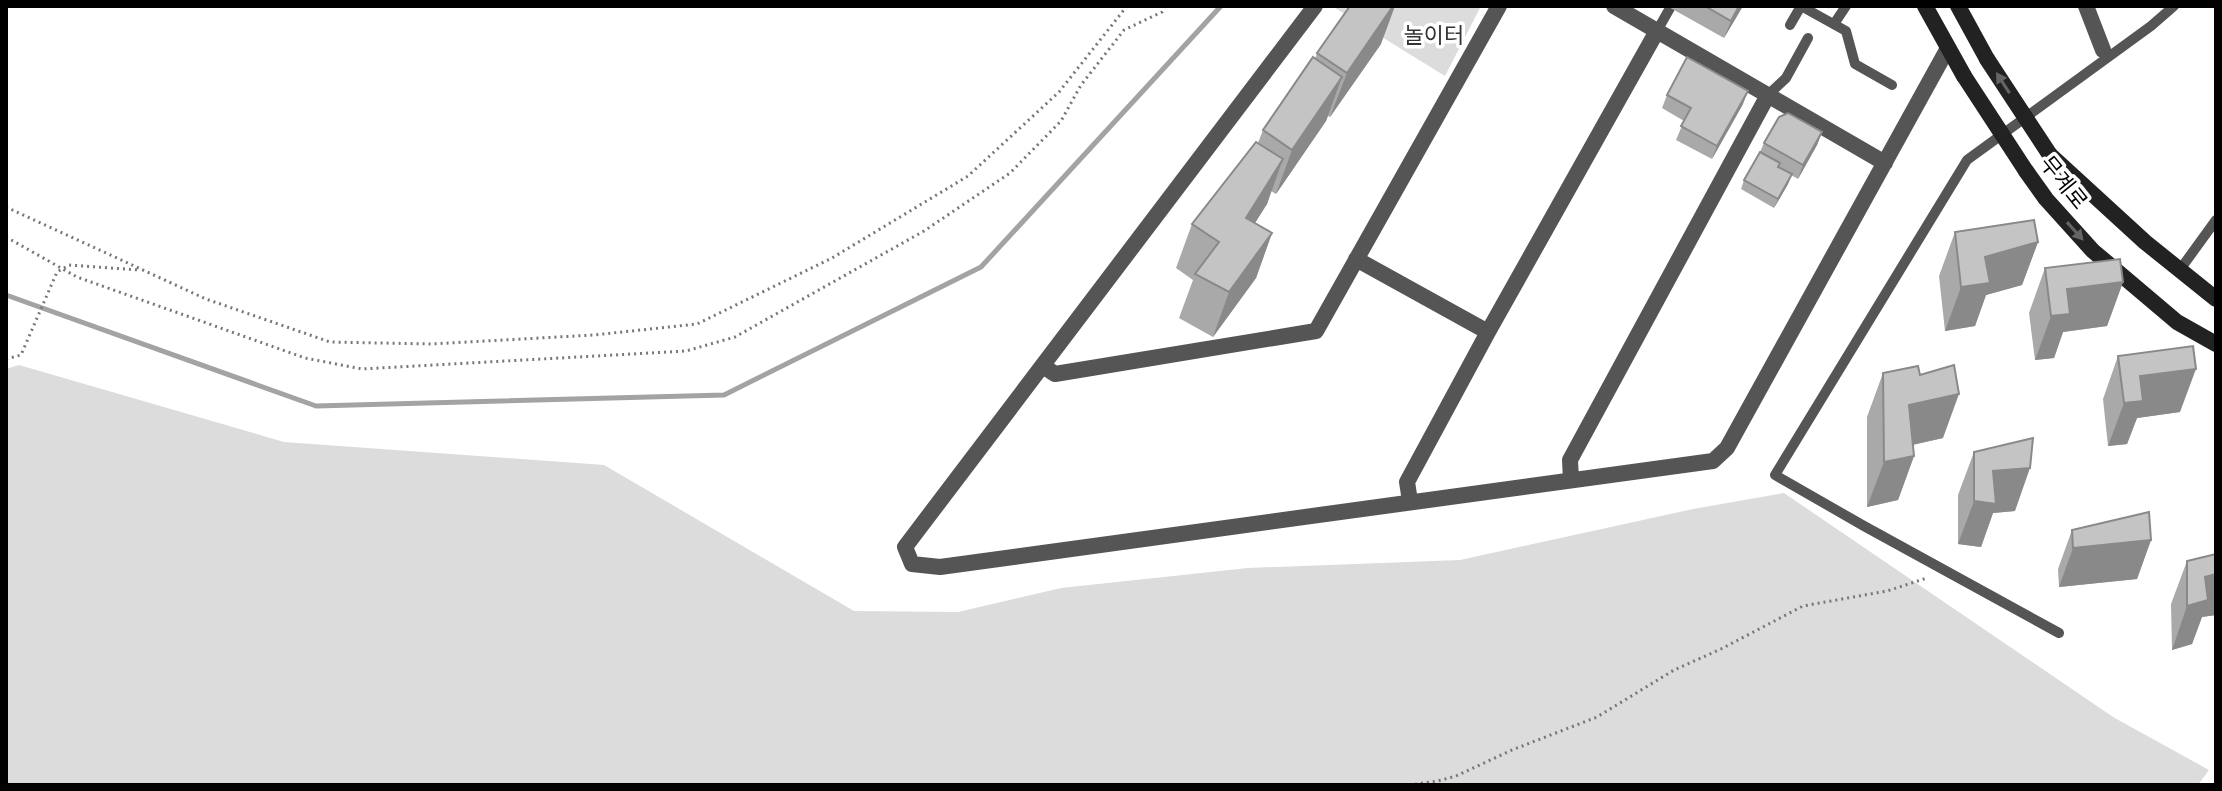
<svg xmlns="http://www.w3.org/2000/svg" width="2222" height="791" viewBox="0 0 2222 791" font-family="'Source Sans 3','Noto Sans KR',sans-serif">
<rect width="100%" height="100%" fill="#fff"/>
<path fill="#dcdcdc" d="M1336,6h145l-36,70 -110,-68z
M19,365l265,77 320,23 250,146 104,1 103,-24 187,-20 212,-8 233,-51 91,-16 329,224 96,53 -11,15h-2192v-416z"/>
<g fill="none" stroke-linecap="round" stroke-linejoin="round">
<path stroke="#a3a3a3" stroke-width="5" d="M6,295l310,111 408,-11 257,-128 240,-261"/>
<path stroke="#777" stroke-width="3" stroke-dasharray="2 4" stroke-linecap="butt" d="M6,207l200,92 124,43 101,2 163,-9 103,-11 135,-66 136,-82 91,-84 68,-86
M6,237l71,40 228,81 57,11 324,-18 49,-14 189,-106 86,-58 51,-52 20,-36 43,-55 38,-18 3,-6
M6,359l15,-4 36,-83 12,-7 70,5
M1409,785l29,-4 18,-5 56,-26 85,-33 77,-47 47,-21 82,-43 84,-15 40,-13"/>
<path stroke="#555" stroke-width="10" d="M1834,24l12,-18
M1790,25l11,-19 45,25 9,33 37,21
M1657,31l13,-23
M1768,95l18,-17 22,-40
M2179,271l37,-51
M2059,633l-195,-107 -89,-51 192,-315 184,-134 23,-20"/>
<path stroke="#555" stroke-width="16" d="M1315,6l-410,541 7,17 28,3 773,-106 14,-13 221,-400
M1614,6l271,157
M2086,6l17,44
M1356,259l132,73
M1043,366l12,8 261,-43 183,-325
M1571,480l-1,-20 198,-365
M1410,501l-3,-19 81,-150 169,-301"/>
<path stroke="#222" stroke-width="16" d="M1925,6l39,70
M1958,6l29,53
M2050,155l95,87 71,57
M2026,171l20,28 47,52 84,71 39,22"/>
<path stroke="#222" stroke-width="16" d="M1987,59l63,96
M1964,76l62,95"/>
</g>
<path fill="#a9a9a9" d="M1667,6h76l-19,32z
M1381,44l-51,73 -2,-1 -2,5 -50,73 -5,-3 -4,13 -12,19 17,10 -16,45 -43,59 -34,-19 14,-38 -17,-12 16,-44 66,-81 5,-13 52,-71 2,-6z
M1667,95l76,9 -31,55 -36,-19 8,-19 -22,-13z
M1822,132l-5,13 -19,34 -7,-4 -3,9 -14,24 -33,-19 3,-9 16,-28 4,-9z
M1955,232l83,10 -16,43 -36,10 -11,31 -30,5 -6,-55z
M2045,268l78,14 -16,44 -44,6 -9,26 -19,2 -6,-47z
M2118,356l62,56 -43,6 -10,26 -19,2 -5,-47z
M1883,373l37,2 23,63 -30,7 1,11 -16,44 -31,7v-90z
M1974,452l41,59 -22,2 -12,34 -23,-3v-49z
M2072,530l79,10 -14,39 -78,8 -1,-18z
M2216,554v61l-14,2 -10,27 -20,6 -1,-46 16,-43z"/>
<path fill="#898989" d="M1393,6h2l-14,38 -51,73 17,-44z
M1739,6h4l-19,32 7,-17z
M1342,77l-16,44 -50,73 16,-44z
M1748,91l-5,13 -31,55 5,-13z
M1822,132l-5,13 -19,34 5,-14z
M1283,159l-16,45 -37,58 16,-44z
M1792,174l-4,10 -14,24 4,-9z
M1272,233l-16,45 -43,59 16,-45z
M2038,242l-16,43 -36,10 -11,31 -30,5 16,-44 24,-30z
M2123,282l-16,44 -44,6 -9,26 -19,2 16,-44 16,-27z
M2196,369l-16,43 -43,6 -10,26 -19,2 16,-43 16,-27z
M1959,394l-16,44 -50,11 16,-44z
M1914,456l-16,44 -31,7 17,-45z
M2030,468l-15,43 -22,2 -12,34 -23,-3 16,-43 19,-30z
M2151,540l-14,39 -78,8 14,-39z
M2216,574v41l-14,2 -10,27 -20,6 15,-44 18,-29z"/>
<path fill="#c4c4c4" stroke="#898989" stroke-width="2" d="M1350,6h43l-46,67 -30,-20z
M1705,6h34l-8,15z
M1313,57l29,20 -50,73 -29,-20z
M1687,57l61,34 -31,55 -36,-20 10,-18 -24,-13z
M1788,113l34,19 -19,33 -39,-22 15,-26z
M1256,142l27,17 -37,59 26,15 -43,59 -34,-18 24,-32 -27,-18z
M1760,152l20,11 -2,4 14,7 -14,25 -34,-19z
M2034,220l4,22 -53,15 5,26 -29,4 -6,-55z
M2120,259l3,23 -56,7 3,25 -19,2 -6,-48z
M2193,346l3,23 -56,7 3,25 -19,2 -6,-47z
M1954,365l5,29 -50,11 5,51 -30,6 -1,-89 35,-7 2,9z
M2033,438l-3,30 -37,3 3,33 -22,-3v-49z
M2149,512l2,28 -78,8 -1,-18z
M2216,554v20l-11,3 3,23 -21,6v-45z"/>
<defs><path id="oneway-solid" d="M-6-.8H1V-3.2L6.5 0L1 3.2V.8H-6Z" transform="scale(2)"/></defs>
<g fill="#646464">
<use href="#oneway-solid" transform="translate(2003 83) rotate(-123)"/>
<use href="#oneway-solid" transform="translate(2075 231) rotate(48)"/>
</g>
<g text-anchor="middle" stroke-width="7" stroke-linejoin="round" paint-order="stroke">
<g font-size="22" fill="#333" stroke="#fff">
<text x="1434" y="43">놀이터</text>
</g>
<g font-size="22" fill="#000" stroke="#fff">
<text transform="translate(2064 182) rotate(51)" y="8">무계로</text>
</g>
</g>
<rect width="2222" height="791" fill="none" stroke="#000000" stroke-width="16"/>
</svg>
